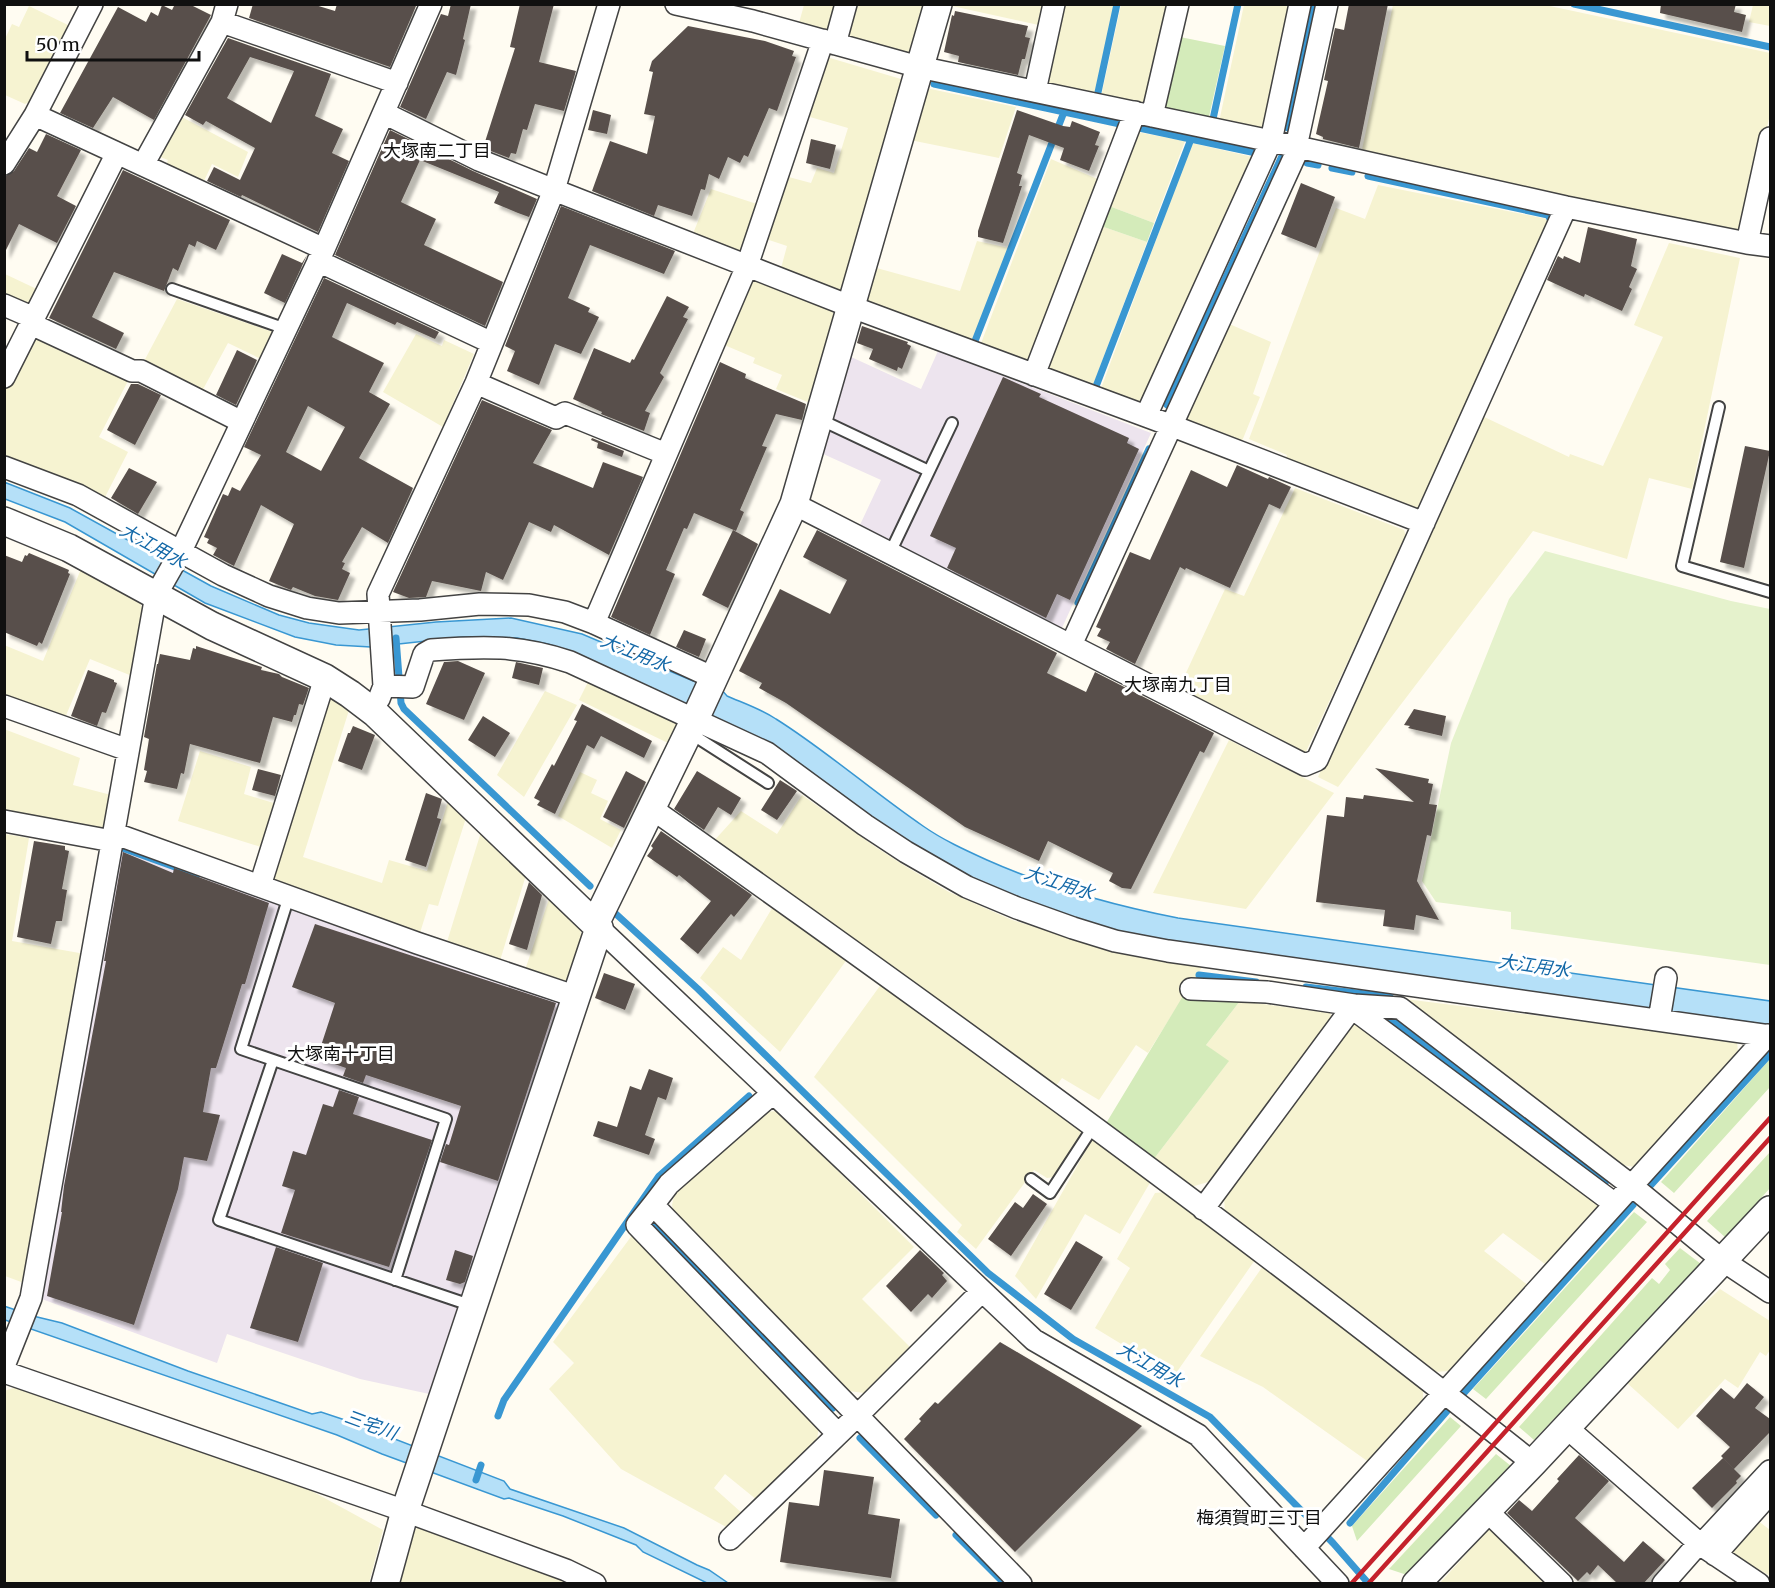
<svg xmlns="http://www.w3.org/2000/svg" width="1775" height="1588" viewBox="0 0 1775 1588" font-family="Merriweather,'Noto Sans JP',serif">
<defs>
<filter id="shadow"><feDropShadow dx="5.5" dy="5.5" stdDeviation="1.5" flood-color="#0004"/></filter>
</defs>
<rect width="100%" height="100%" fill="#fffcf2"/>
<path fill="#ede4ee" d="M938,351l213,82 -90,197 -202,-103 22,-47 -60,-27 28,-97 72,33z
M121,849l439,154 -126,392 -74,-16 -133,-45 -10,29 -178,-65z"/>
<path fill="#f6f3d1" d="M952,4l95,1 -4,21 -91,-20z
M804,5h36l-6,23 -8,4 -27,-9z
M854,5h75l-13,45 -9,4 -56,-15 -5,-7z
M1059,5h55l-20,91 -46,-10 -5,-7z
M1121,5h50l-27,102 -43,-10z
M1244,5h50l-27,122 -6,4 -42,-9z
M1393,5h152l225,48v61l-26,116 -6,5 -377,-81z
M1753,5h17v21l-21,-4z
M29,6l41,20 -39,75 -6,3 -20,-9 -1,-54 8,-17 7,3z
M830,58l71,21 3,4 -59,206 -5,3 -60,-20 7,-26 -24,-8 22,-62 26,7 6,-15 17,5 14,-45 -38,-11 -4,-4 18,-53z
M926,88l90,19 -17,51 -89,-18z
M178,115l70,37 -10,25 -26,-13 -9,19 -38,-16 3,-7 -13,-5z
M1137,132l48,9 -31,82 -45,-17z
M1192,143l65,15 -114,249 -43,-16z
M1051,159l51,22 -70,184 -52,-19z
M1378,185l169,34 1,3 -133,292 -131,-51 3,-8 -38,-16 87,-231 29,11z
M711,189l49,16 -15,49 -53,-18z
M1101,226l46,16 -55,146 -48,-17z
M977,241l32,7 -37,95 -103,-38 -5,-6 9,-32 87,24z
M1669,243l71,15 -48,231 -43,-11 -22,81 -94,-28 -195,256 -20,-10 162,-362 89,42 1,-3 33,12 60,-129 -29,-12z
M5,274l38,18 -15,18 -23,-11z
M753,280l78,30 4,6 -25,87 -34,-14 6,-14 -29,-12 2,-5 -33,-14 26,-61z
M177,299l99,34 -13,27 -35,-17 -28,52 -58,-30z
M1227,323l44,19 -18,52 7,3 -20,49 -55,-22 -2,-7z
M416,334l26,12 2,-6 30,14 -31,73 -60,-35z
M40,335l90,42 -31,60 29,15 -26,51 -97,-41 -1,-71 25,-50z
M1295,488l109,42 2,6 -103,222 -125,-68 47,-101 19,7z
M81,569l59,33 4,13 -12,61 -42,-17 -26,61 -59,-22 -1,-53 39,16z
M590,678l88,43 -10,22 -89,-43z
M545,691l32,14 -53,92 -27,-22z
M331,696l19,11 -47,150 79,26 7,-23 38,11 21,-70 18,17 -28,88 -9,-2 -10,32 -145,-51 -4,-9 53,-176z
M4,729l76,29 -7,27 38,10 -5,29 -6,6 -95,-18z
M1229,740l105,53 -88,116 -93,-16z
M200,751l51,16 -7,27 33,10 -13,44 -86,-27z
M580,772l17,8 -6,13 17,8 -8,18 21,11 -9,18 -54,-32z
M802,795l75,53 28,18 44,26 63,28 117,35 73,12 -54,86 -12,-8 -37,55 -37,-22 -9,12 -341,-247 29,-32 36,23z
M481,832l45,43 -27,89 -53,-19z
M5,834l24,4 -17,103 73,13 -61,329 -19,-7z
M549,899l31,30 2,9 -14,44 -6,3 -38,-12z
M774,905l74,53 -68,94 -80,-74 23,-31 18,13z
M882,983l198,145 1,7 -27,42 -7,1 -13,-8 -58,79 -19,-17 5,-7 -148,-148z
M1405,999l332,42 1,11 -103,115 -13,-2 -210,-156z
M1240,1001l90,12 3,6 -125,163 -17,5 -38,-27 75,-98 -22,-17z
M1355,1024l9,2 238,180 -53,61 -46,-34 -19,18 45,35 -80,85 -15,1 -209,-158 -1,-18 122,-168z
M778,1111l136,136 -52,52 49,49 -46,45 -17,-2 -174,-176 -2,-10 3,-13 90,-80z
M1093,1138l58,43 -31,53 -35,-20 -49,85 -21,-23z
M1165,1192l90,68 -81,116 -79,-48 35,-60 -13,-9 38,-66z
M633,1234l186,191 -2,16 -60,59 -32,-26 -11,14 29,26 -15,14 -107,-59 -72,-80 25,-26 -21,-21z
M1263,1266l160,121v14l-53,62 -107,-76 -63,-31z
M1720,1289l50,32v29l-4,6 -6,-4 -22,36 -13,-9 -47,50 -51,-46 40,-44z
M17,1387l291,102 75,41 -14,53h-364l-1,-192z
M1757,1520l13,10v46l-43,-25z
M418,1528l152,55 -174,1 14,-52z
M1490,1528l60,56h-111z"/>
<path fill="#d4ebba" d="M1175,36l50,10 -17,75 -43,-10 -5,-6z
M1109,206l45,17 -7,19 -46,-16z
M1183,996l57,5 -34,44 23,16 -76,99 -48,-35z
M1770,1059v28l-96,106 -13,-11z
M1770,1152v36l-44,50 -19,-17z
M1634,1212l13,10 -161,177 -13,-10z
M1680,1248l21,16 -167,176 -15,-13 133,-149 7,6 11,-14 -5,-6z
M1450,1417l11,9 -104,115 -5,-15z
M1496,1454l15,12 -101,110 -21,-7z"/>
<path fill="#e5f2cc" d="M1545,551l186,50 39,8v356l-259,-36v-17l-75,-10 -14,-21 29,-138 58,-144z"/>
<path fill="#b5e0f8" stroke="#3997d2" stroke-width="1.5" d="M4,482l66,26 141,78 68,29 30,8 50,7 77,-8 75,-4 71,16 111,47 6,-3 22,11 6,7c16,7 34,13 49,23 51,32 97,73 147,107 20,14 42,24 64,34 63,28 124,45 191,58l592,83v24l-56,-8 -9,3 -566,-80 -166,-56 -396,-230 -29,-10 -31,-6 -54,-1 -92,10 -35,-2 -41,-8 -90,-34 -140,-81 -60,-23z
M4,1306l29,10 29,7 126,48 124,43 9,-2 27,9 156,60 6,8 114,39 73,37 12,5 19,13h-21l-64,-31 -7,-7 -73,-29 -54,-18 -5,1 -122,-45 -45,-19 -332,-115z"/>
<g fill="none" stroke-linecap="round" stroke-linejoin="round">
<path stroke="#3997d2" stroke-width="7" d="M1574,4l196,43
M934,84l186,40
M1097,97l20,-93
M1213,119l25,-115
M1139,128l117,25
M1288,128l26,-124
M1307,163l11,2
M1332,168l20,4
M1368,176l180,39 3,6 -1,4
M975,341l89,-229
M1095,389l96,-250
M1167,405l115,-249
M1078,603l71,-154
M396,638l5,65 3,6 186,177
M125,849l72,26
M616,914l82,75 290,284 85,66 137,78 123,126 36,41
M1199,975l57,7
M1306,987l84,10
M1391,1020l214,163
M1651,1185l119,-131
M652,1222l181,186
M1464,1393l169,-188
M498,1416l6,-16 155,-224 90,-80
M860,1438l76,77
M476,1480l5,-15
M1350,1523l98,-113
M956,1535l49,49"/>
</g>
<path fill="#59504b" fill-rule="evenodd" filter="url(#shadow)" d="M175,4h14l22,11 -57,105 -41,-23 -20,31 -33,-15 58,-106 28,15 5,-10 7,4 4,-11 10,5z
M253,4h59l23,7 2,-7h74l5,2 -26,61 -141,-49z
M451,4h20l-8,35 2,1 -9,35 -9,-3 -21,47 -26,-12 41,-93 7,2z
M520,4h34l-15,58 37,9 -12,40 -29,-7 -8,26 -4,-1 -7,25 -5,-1 -2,5 -26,-10 32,-100 -5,-1z
M1349,4h39l-29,144 -36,-9v-2l-7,-3 12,-53 -4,-1 11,-52 9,2z
M1661,4h75l-2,8 12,3 -4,17 -82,-19z
M955,11l73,15 -3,11 5,1 -5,21h-3l-4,16 -60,-13 1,-6 -15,-4 8,-37 2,1z
M688,26l77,15 29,10 -2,5 4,1 -19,54 -8,-3 -21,49 -4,-2 -4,8 -12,-6 -9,22 -10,-5 -4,16 -4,-1 -9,27 -34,-11 -4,11 -62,-25 18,-50 37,13 8,-38 -11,-2 9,-42 -4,-1 3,-10z
M228,38l103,36 -16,42 28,13 -11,24 17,8 -31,71 -76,-37 -1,2 -34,-16 7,-14 26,13 15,-32 -49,-27 -3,4 -18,-10zM250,57l44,14 -23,52 -44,-25z
M593,110l18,5 -4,19 -19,-4z
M1017,110l46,16 7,1 2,-6 28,11 -5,13 4,1 -10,25 -29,-11 4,-12 -35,-13 -12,38 5,2 -3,11h3l-19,57 -25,-6v-6z
M390,130l83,41 64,28 -8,18 -11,-4 -24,-10 5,-11 -79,-32 -19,42 35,17 -12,26 79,37 -18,44 -150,-71z
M46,134l35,16 -24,46 19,10 -19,37 -38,-19 -15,30v-77l10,-6 15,-23 8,4z
M811,139l25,6 -6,24 -24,-6z
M123,170l107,50 -14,30 -19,-9 -2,6 -6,-3 -11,27 -5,-3 -9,23 -50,-19 -22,45 32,16 -8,16 -67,-31z
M1301,183l34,14 -19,51 -35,-14z
M561,206l114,45 -11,23 -74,-29 -22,53 22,10 -2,4 11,5 -18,37 -26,-10 -16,41 -32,-14 8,-20 -10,-5z
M1588,227l49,12 -6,27 6,3 -8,18 3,2 -10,22 -37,-17 -1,3 -37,-17 11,-24 5,3 1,-3 16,7z
M282,254l20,9 5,-8 -22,48 -21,-10z
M324,278l115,54 -4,7 -38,-17 -2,3 -48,-22 -15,34 52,26 -15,29 21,12 -31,54 54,30 -25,55 -26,-16 -20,35 3,1 -3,6 8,4 -12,27 -23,-4 -22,-9 -2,3 -22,-9 25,-57 -33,-19 -27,61 -21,-11 4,-7 -10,-5 2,-4 -5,-2 19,-43 5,2 4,-9 8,4 21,-36 -17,-8zM308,406l37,21 -24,44 -35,-19z
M667,296l22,11 -6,10 5,2 -28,54 4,4 -19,34 5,2 -6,18 -43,-17 1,-2 -29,-13 21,-51 36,15 2,-4 2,1z
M862,326l46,16 -1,2 4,2 -9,23 -4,-2 -1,4 -28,-12 4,-10 -16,-6z
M237,350l20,10 -21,45 -20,-10z
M720,362l26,12 -1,4 61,26 -4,16 -26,-6 -14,32 5,1 -27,63 4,2 -8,19 -42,-18 -7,16 -3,-1 -18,42 9,4 -25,61 -39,-18z
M1003,377l38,17 -2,3 90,41 -2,5 12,6 -69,151 -13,-6 -11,24 -99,-50 9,-20 -26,-12z
M131,384h7l23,11 -26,50 -28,-15z
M482,400l70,30 -19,33 60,25 10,-26 40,15 -34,78 -55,-30 -3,7 -22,-10 -26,58 -17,-8 -5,19 -49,-10 -6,16 -17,1 -16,-6z
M592,438l32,13 -2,6 -25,-9 1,-5 -7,-3z
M1745,446l25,5 -26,117 -24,-6z
M1237,465l31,14 1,-2 22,10 -11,22 -11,-5 -39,84 -44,-20 -1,2 -5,-3 -45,97 -29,-15 4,-7 -13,-6 4,-7 -5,-2 34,-75 20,8 41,-90 36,17z
M129,468l28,14 -19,32 -27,-16z
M733,530l25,14 -30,64 -26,-13z
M817,530l240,123 -10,20 39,19 9,-20 119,61 -10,20 -4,-2 -69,138 -9,-1 -13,-7 4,-8 -65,-32 -9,20 -74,-34 -179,-124 -27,-15 3,-5 -23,-12 41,-82 50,25 17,-34 -44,-23z
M29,553l40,17 -1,3 2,1 -28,70 -3,-2 -2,4 -33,-14v-77l18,7 3,-7 2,1z
M684,630l22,9 -7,18 -23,-10z
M196,646l66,21 -1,3 18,4 3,3 27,11 -6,17 -4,-1 -3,11h-2l-2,7 -19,-5 -13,46 -70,-19 -6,30 -3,-1 -4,16 -33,-7 3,-11 -3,-1 5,-31 -5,-2 13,-73h1l2,-10 30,6 3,-12 3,1z
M458,661l27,12 -21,47 -38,-16 18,-42z
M516,662l27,6 -4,17 -27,-7z
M88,670l26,10v2l3,1 -11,30 -4,-1 -5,14 -26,-10z
M582,704l70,37 -8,17 -43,-22 -7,13 -7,-4 -32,69 -18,-9 3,-4 -6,-3 18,-34 2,2 23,-45 -3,-1z
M1414,709l32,7 -4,20 -34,-8 2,-2 -6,-1z
M483,716l27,17 -15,24 -27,-17z
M353,726l22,9 -13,35 -24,-9 10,-28h2z
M1375,768l54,11 -1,4 5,1 -4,20 8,1 -6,31 -4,-1 -10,46 22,39 -23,-5 -2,15 -31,-4 2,-16 -69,-8 11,-87 17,2 2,-20 17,2 1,-4 50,7z
M258,769l23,6 -6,21 -23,-6z
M626,771l20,11 -22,46 -21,-11z
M697,771l44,27 -10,17 -13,-8 -14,23 -30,-21z
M780,780l17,11 -20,29 -16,-10z
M426,793l16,6 -5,19 4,1 -15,48 -21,-7z
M661,831l91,64 -18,22 -3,-3 -33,40 -18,-15 31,-38 -32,-26 -2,2 -30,-21 6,-8 -2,-2z
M34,841l31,5v4l4,1 -7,38 5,1 -5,31h-6l-5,23 -34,-7z
M123,852l50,21 1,-5 95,35 -24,81h-3l-26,84h-5l-8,44 17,3 -13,46 -23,-4 -6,32 -44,136 -87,-29 15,-84h-1l3,-26 42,-225h-2z
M529,882l13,13 -15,55 -18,-6z
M315,924l241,79 -58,178 -58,-19 6,-18 3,1 12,-39 -95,-31 -3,8 -20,-7 3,-8 -29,-10 18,-55 -43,-16z
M604,973l31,11 -10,26 -30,-12z
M649,1069l24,9 -7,22 -8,-3 -13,38 10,4 -6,16 -56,-19 5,-15 19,6 13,-41 11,4z
M339,1090l20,7 -6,17 79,26 -43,127 -108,-34 14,-43 -13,-4 11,-35 13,4 17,-51 10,3z
M1033,1194l14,10 -36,52 -23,-17 27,-37 8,6z
M1076,1241l27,16 -32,53 -27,-16z
M276,1247l47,16 -25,79 -48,-14z
M455,1250l18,6 -8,26 -5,2 -14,-4z
M920,1250l24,23 -2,2 5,6 -15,17 -4,-4 -17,18 -25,-26z
M1000,1342l142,84 -127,126 -111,-113 17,-18 -2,-2 16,-17 3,2z
M1747,1383l17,14 -9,11 15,11v13l-36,37 -13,-13 9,-9 -34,-31 25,-28 13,11z
M1579,1455l30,26 -34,37 49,44 19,-21 22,19 -22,24h-25l-20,-19 -8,10 -3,-3 -9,9 -71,-68 12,-13 13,11 27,-30 -2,-2z
M1723,1458l18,18 -5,5 1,2 -25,25 -20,-20z
M824,1470l50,7 -6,37 32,5 -9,59 -111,-16 9,-60 30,4z"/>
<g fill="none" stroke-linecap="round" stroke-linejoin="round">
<defs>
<path id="service" d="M172,289l114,40
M1719,407l-37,159 88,26
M819,419l110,52
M890,553l62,-130
M690,733l78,50
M289,896l-48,153 205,70 -51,161
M273,1060l-54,160 254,86
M1031,1179l19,14 43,-66"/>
<path id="minor" d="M676,4l77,17 166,46 352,74 295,66 181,36 23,3
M222,22l175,61
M835,44l11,-40
M1035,91l19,-87
M384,113l95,47 75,30 298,117 318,118 254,98
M35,115l289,134
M1152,116l26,-112
M1296,147l31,-143
M4,164l31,-49 57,-111
M143,165l79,-143 5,-18
M1747,243l23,-105
M318,261l174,82
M4,305l30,13
M31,324l101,47h9l101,51
M1034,375l101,-263
M4,377l113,-224
M476,383l80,35 9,-5 101,41
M1146,416l125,-275 29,-137
M4,467l74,28 145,80 46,21 38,12 32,5 81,-3 60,-6 49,1 36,7 29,11 120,55
M794,504l511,261 12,-5 249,-553
M594,623l153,-357 76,-226
M1071,645l228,-498
M384,686l29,1 11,-33 7,-4c53,-4 88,-5 139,12l197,91 98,72 41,27 61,35 50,21 56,20 42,13 53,10 602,85
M379,699l5,-13 -6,-92 98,-211 78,-193 55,-186
M4,706l124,44
M651,808c299,211 596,427 882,655
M4,821l108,20
M113,833l304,110 160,54
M260,886l65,-208
M599,928l435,412 164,95 140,149
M1191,989l76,3 87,13
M1352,1008l263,196
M1659,1020l7,-42
M773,1093l-104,91 -16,21 368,379
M653,1205l-16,20 201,209
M1203,1209l151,-204 46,3 232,178 90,74 48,32
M4,1366l27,-68 125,-703 25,-44 143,-302 107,-245
M4,1372l401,139 161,59 29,14
M1566,1427l135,118 58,39
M1487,1511l75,73
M730,1539l128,-124 124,-124
M1701,1545l69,-74
M1304,1548l464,-513
M1715,1555l55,-62
M1663,1584l36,-41"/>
<path id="tertiary" d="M4,521l65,27 143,78 113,52 25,16 25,19 224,215 -194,583 -20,73
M595,924l100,-205 99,-215 144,-500
M1416,1584l117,-121 237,-253"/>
</defs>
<use href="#service" stroke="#434343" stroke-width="14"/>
<use href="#minor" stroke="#434343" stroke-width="24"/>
<use href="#tertiary" stroke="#434343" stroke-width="30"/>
<use href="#service" stroke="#fff" stroke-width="10"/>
<use href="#minor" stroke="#fff" stroke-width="21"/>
<use href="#tertiary" stroke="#fff" stroke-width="27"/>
<path stroke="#c5222c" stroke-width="4.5" d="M1351,1584l419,-466
M1368,1584l402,-446"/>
</g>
<g text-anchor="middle" stroke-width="6" stroke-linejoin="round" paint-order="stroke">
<g font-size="18" fill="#101010" stroke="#fff">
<text x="437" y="157">大塚南二丁目</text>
<text x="1178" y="691">大塚南九丁目</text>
<text x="341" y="1060">大塚南十丁目</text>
<text x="1259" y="1524">梅須賀町三丁目</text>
</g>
<g font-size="18" font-style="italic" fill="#1368a7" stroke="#fff">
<text transform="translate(153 546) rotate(29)" y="6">大江用水</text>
<text transform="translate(635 653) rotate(22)" y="6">大江用水</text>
<text transform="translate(1059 883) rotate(18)" y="6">大江用水</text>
<text transform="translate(1534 966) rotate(8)" y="6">大江用水</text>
<text transform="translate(1150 1365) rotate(30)" y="6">大江用水</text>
<text transform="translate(371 1425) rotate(20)" y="6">三宅川</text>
</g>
</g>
<rect width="1775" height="1588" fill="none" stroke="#101010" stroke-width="12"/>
<path d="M27 51v9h172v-9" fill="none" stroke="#101010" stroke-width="3"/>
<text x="36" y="51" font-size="18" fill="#101010" stroke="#ffffff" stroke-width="4.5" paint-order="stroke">50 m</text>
</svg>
